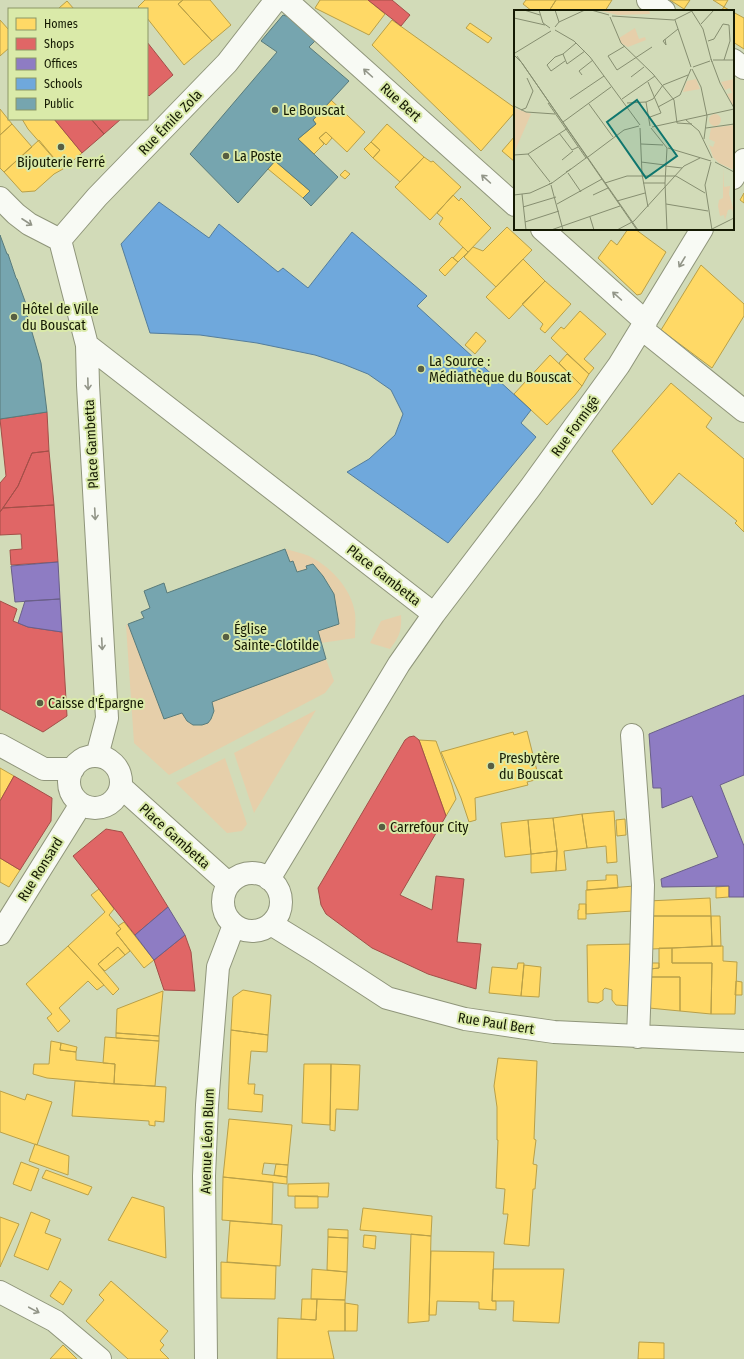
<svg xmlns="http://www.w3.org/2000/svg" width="744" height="1359" viewBox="0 0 744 1359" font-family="'Fira Sans Condensed',sans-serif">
<rect width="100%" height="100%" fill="#d2dbb8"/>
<path fill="#e6cfaa" d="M285,549c8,2 17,4 24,7 22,11 42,32 46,57 1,8 0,16 0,25l-34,5 -3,-12 20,-7c-2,-28 -6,-39 -25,-60l-7,2 1,3 -10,3 -4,-11 -3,1z
M401,615c1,16 -2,22 -11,34l-20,-6 11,-22z
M128,624l36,95 18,-6c3,4 6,10 11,12 9,3 21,-3 21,-14 0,-2 -2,-7 -2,-9l114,-43 8,22 -9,12 -156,82 -35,-32 -8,-118z
M316,710l-62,103 -20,-60z
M225,758l22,66 -5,7 -15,2 -51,-50z"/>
<path fill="#ffd966" stroke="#b9a048" d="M145,0h38l-5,4 34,37 -28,24 -37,-47v-9h-7l-2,-2z
M183,0h27l21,25 -19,16 -34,-37z
M320,0h48l17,14 -16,21 -54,-27z
M526,0h30l-7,11h-17l-9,-7z
M556,0h56l-7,11h-56z
M670,0h20l-6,9z
M713,0h15l-4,7z
M67,1l7,8h-14l-1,-1z
M724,7l7,4h-10z
M733,12l11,6v31l-11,-7z
M0,20l9,10v18l-9,8z
M392,20l123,88v4l-34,39 -109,-106z
M470,23l22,15 -4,5 -22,-15z
M331,100l34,32 -18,20 -21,-20 -7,6 5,6 -10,10 -16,-15 18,-15 -3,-4z
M0,109l12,15 -12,11z
M22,119h32l28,34 -19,16 -35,-40z
M12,124l20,23 -28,25 -4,-4v-33z
M387,124l37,33 -24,25 -27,-24 7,-8 -9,-8z
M326,132l6,6 -6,7 -7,-7z
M515,136v26l-13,-11z
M39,140l24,29 -9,5 -19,17 -13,1 -18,-20z
M371,142l9,8 -7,8 -9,-9z
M424,157l7,5 2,-1 28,26 -31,33 -35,-33z
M275,161l35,30 -7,7 -35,-29z
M345,170l5,4 -5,5 -5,-4z
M744,193v10l-4,-3z
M453,195l6,6 2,-3 30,30 -23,24 -29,-28 4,-6 -6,-5z
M507,227l25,23 -36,37 -32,-30 9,-10 10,4z
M628,229h7l31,23 -25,42 -4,1 -39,-37 13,-18 6,5z
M463,247l5,5 -10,10 -5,-4z
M452,257l6,5 -13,14 -6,-6z
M523,259l22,22 -36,38 -23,-22z
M701,265l43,39v12l-32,52 -51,-38z
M545,281l26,23 -26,29 -5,-4 3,-5 -21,-20z
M580,311l26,23 -22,25 10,9 -5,6 -38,-36 10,-11 3,2z
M476,332l10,9 -11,13 -10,-9z
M567,354l22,20 -7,12 -23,-23z
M550,355l32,31 -7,9 -28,30 -33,-31z
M671,383l41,35 -6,9 38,32v73l-9,-9 2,-2 -58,-48 -27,32 -40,-54z
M527,731l12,48 -12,3 1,3 -53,13 1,22 -7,2 -8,-24 -20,-46 72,-20 1,3z
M419,740l17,1 16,44 4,14 -10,17z
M0,768l14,8 -14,25z
M614,811l3,51 -10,1 -1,-17 -19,2 -5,-34z
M582,814l5,34 -23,3 2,19 -10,1 1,-20 -4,-33z
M553,818l4,33 -26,3 -3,-34z
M625,819l1,16 -9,1 -1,-16z
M528,820l3,34 -26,3 -4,-34z
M557,851l-1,20 -25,2v-19z
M0,858l20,12 -11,17 -9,-5z
M606,875h11l1,13 -31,2v-9l19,-1z
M634,886l-1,25 -47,3v-24z
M729,886v11l-13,1v-11z
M99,889l15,20 -5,6 12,14 -5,4 14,18 -5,4 -7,-8 -20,17 21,25 -6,6 -45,-49 37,-34 -14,-17z
M710,898l1,18h-63v-15z
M579,904h7v15h-8v-9h1z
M652,916h59l1,30 -60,3z
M711,916h9l1,30h-9z
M124,922l30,38 -10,8 -28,-35 5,-4 -3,-3z
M634,944l-3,62 -15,-1 -4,-5v-10l-7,-2 -2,2v10l-5,3 -10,-1 -1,-57z
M68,946l36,39 -7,5 -9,-9 -29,27 11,13 -12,11 -11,-14 5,-4 -26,-30z
M723,946v15l14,1 -2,52h-24l1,-51h-40v-15z
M118,947l7,8 -20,16 -7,-7z
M659,948h13v15h40l-1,51 -31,-3v-34h-33l3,-8 9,-1z
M518,963h6l-3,33 -32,-3 3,-26 25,2z
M650,963h9v5l-9,1z
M524,965l17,2 -2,30 -18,-1z
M647,977h33v34l-31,-3z
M736,981l6,1v13h-7z
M243,990l28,5 -3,40 -37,-5 2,-33z
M163,991l-4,45 -43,-3 1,-24z
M231,1030l37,5 -1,17 -16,-1 -3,33h7l-1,10 9,1 -1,17 -34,-3z
M116,1033l43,3v5l-43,-3z
M105,1037l54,4 -4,45 -41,-2 1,-20 -12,-1z
M51,1041l10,2 -1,7 16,2v8l39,4 -1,20 -67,-6 -14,-4 1,-10h15z
M61,1043l16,4 -1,5 -16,-2z
M498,1058l39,3 -3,78 2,1 -3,24 4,1 -2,24h-2l-4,57 -25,-2 4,-30h-5l2,-25 -9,-1 2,-48h-1v-33l-3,-21z
M304,1064h27l-1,61 -28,-2z
M331,1064l29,1 -2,45 -22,-1 -1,22 -5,-1z
M75,1081l91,6 -2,35 -9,-1v5l-6,-1v-4l-77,-5z
M0,1091l25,9 2,-6 25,8 -15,43 -37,-13z
M229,1119l63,6 -4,40 -24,-2 -2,11 25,3v7l-64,-7z
M35,1144l34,12 -1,19 -39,-14z
M21,1162l18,7 -8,22 -18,-7z
M276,1164l12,1 -1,12 -13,-2z
M46,1170l46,17 -4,8 -46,-17z
M223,1177l50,5 -1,42 -50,-4z
M329,1183l-1,14 -40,-1v-12z
M295,1196h23v12h-23z
M132,1197l32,10 2,51 -58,-18z
M363,1208l69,8 -1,20 -71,-6z
M31,1212l19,8 -5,13 16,6 -13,31 -34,-14z
M0,1217l19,7 -19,43z
M230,1221l52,4 -2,41 -53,-4z
M328,1229l20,1v8l-20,-1z
M411,1234l20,2 -2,85 -21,2z
M364,1235l12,1 -1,13 -12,-2z
M328,1237l20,1 -1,34 -20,-2z
M431,1251l63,1 -2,49h4v9l-17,-1v-7l-42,-1 -1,14h-7z
M221,1262l55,4 -1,33 -54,-1z
M312,1269l35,3 -2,28 -34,-1z
M493,1269h71l-5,54 -46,-2 1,-20h-22z
M60,1281l12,9 -9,15 -13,-9z
M111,1281l57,50 -8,10 4,4 -4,5 9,9h-41l-42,-38 18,-21 -5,-5z
M302,1299h15l-1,21 -15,-1z
M317,1299l28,1v31h-17l6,28h-57l1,-41 38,2z
M345,1303l13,2 -1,26h-12z
M639,1342l25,1v16h-26z
M63,1345l14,14h-27z"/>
<path fill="#e06666" stroke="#a34f48" d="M368,0h24l18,15 -9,11z
M147,42l26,33 -24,21 -2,-2z
M54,119h37l13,15 -22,19z
M91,119h30l-17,15z
M47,412l2,39 -17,2 -14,33 -18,26v-29l6,-7 -6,-57z
M49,451l5,54 -51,3 15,-22 14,-33z
M54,505l4,57 -47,3 -1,-15 12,-1 -1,-15 -21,1v-23l3,-4z
M0,601l17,8 -4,12 15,6 34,5 5,84 -24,16 -43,-23z
M414,736l5,4 27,76 -46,79 32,15 4,-34 28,3 -7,63 24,2 -5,45 -48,-15 -56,-26 -46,-34 -5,-9 -3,-17 87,-148 4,-3z
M14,776l38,22 -1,23 -31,49 -20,-12v-57z
M106,829l16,3 46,75 -33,28 -62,-79z
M185,935l6,17 4,39 -31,-1 -10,-30z"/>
<path fill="#8e7cc3" stroke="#6a5f89" d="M58,562l2,37 -45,3 -4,-36z
M60,599l2,33 -34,-5 -10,-4 7,-22z
M744,695v80l-24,10 24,61v51h-15v-11l-67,1 -1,-8 57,-22 -26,-61 -30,12 -1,-20h-8l-4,-54z
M168,907l17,28 -31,25 -19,-25z"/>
<path fill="#6fa8dc" stroke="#547d9b" d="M159,202l50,36 10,-14 59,48 5,-4 25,20 44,-56 75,64 -10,10 114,104 -10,13 15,14 -88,106 -101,-71 22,-13 26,-24 8,-21 -12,-24 -23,-16 -25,-10 -28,-9 -58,-12 -57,-8 -50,-2 -29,-89z"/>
<path fill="#76a5af" stroke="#597b7b" d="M283,15l13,4 21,20 -8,8 40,34 -36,39 3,4 -18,15 40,38 -27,29 -8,-8 7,-7 -35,-30 -37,42 -48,-49 87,-102 -16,-11z
M0,235l7,19h1l8,24 1,1 9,25 -2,1 17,58 6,49 -47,7z
M285,549l5,13 3,-1 4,11 10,-3 -1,-3 7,-2 10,12 11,18 5,30 -21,7 8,28 -114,43 2,9 -3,8 -3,4 -6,2h-9l-6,-4 -5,-8 -18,6 -36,-95 16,-6 -3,-6 9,-4 -6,-17 20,-8 3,10z"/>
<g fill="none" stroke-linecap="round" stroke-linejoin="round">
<defs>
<path id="minor" d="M286,0l229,205
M648,0l16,11
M733,60l11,8
M733,178l11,-18
M0,198l16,16 13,10 31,16
M542,229l104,93
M60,240l27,105 1,40 19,333 -10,38
M60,240l37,-43 130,-134 49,-63
M642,329l102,82
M87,345l347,269
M632,735l11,150 -2,74 -3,78
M0,745l44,24h29
M69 782a26 26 0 1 1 52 0a26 26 0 1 1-52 0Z
M121,787l108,97
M223 902a29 29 0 1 1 58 0a29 29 0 1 1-58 0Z
M269,879l130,-215 35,-50 96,-126 89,-123 83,-136
M271,924l44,27 72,47 78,21 89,13 190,9
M0,934l81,-130
M0,1292l55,29 45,38
M206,1359l-2,-183 3,-71 11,-138 16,-42"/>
</defs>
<use href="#minor" stroke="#8f957a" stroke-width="24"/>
<use href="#minor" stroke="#f8faf4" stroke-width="22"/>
</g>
<defs><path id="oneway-shaft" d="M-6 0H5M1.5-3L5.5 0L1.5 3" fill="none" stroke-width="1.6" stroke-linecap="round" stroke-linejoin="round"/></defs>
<g stroke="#929588">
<use href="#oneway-shaft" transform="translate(368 73) rotate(-138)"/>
<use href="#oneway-shaft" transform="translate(486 179) rotate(-138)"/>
<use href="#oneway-shaft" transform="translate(27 222) rotate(33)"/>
<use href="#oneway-shaft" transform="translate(682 262) rotate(121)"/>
<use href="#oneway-shaft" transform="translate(617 296) rotate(-138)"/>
<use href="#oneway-shaft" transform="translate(88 384) rotate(88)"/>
<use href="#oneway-shaft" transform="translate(95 514) rotate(87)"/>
<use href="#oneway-shaft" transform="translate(102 644) rotate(87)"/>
<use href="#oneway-shaft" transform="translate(34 1310) rotate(28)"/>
</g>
<g fill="#575e42" stroke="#daeaa9" stroke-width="1.5">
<circle cx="275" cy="110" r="4"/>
<circle cx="61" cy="147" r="4"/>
<circle cx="226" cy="156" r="4"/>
<circle cx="14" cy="317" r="4"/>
<circle cx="421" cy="369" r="4"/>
<circle cx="226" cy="637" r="4"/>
<circle cx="40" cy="703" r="4"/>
<circle cx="491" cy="766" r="4"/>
<circle cx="382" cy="827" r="4"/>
</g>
<g text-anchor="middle" stroke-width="4" stroke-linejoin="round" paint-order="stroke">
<g font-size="14" fill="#151a03" stroke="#daeaa9">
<text transform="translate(401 102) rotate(42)" y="5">Rue Bert</text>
<text transform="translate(170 122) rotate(-46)" y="5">Rue Émile Zola</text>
<text transform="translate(575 426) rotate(-54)" y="5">Rue Formigé</text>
<text transform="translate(91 444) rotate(-93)" y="5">Place Gambetta</text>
<text transform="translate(384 575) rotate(38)" y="5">Place Gambetta</text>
<text transform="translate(175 836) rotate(42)" y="5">Place Gambetta</text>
<text transform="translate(40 869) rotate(-58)" y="5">Rue Ronsard</text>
<text transform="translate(496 1023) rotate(9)" y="5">Rue Paul Bert</text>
<text transform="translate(207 1141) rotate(-88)" y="5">Avenue Léon Blum</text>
</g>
<g font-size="14" fill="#151a03" stroke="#daeaa9" text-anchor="start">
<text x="283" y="115">Le Bouscat</text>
<text x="234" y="161">La Poste</text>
<text x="61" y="167" text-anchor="middle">Bijouterie Ferré</text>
<text x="22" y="314">Hôtel de Ville<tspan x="22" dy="16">du Bouscat</tspan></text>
<text x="429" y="366">La Source :<tspan x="429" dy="16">Médiathèque du Bouscat</tspan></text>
<text x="234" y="634">Église<tspan x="234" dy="16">Sainte-Clotilde</tspan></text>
<text x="48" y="708">Caisse d'Épargne</text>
<text x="499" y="763">Presbytère<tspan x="499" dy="16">du Bouscat</tspan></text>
<text x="390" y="832">Carrefour City</text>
</g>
</g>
<g transform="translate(514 10)">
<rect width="220" height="220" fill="#d2dbb8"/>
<path d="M83,0h52l1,4 -32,1zM121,18l4,11 6,-2 1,3 -18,7 -7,-4 -2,-5zM182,69l4,10 -17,3 4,-11zM220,69v29l-7,-14 5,-1 -2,-5 -5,2 -4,-8zM0,98l17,6 -17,39zM195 110a6 6 0 1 1 12 0a6 6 0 1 1-12 0ZM220,115v45l-15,-7 -6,-6 -4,-12 4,2 2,-5 -6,-3 2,-11zM209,158l1,19 6,-1 -1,8 5,17v4l-2,-6 -4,1 -3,10 -1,-5 -4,1 -2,-10 1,-6 4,-2z" fill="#e6cfaa"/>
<path fill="none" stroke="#868e70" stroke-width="1" d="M10,0l16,5M25,0l4,13 7,5M41,0l4,12M77,0l18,5M177,0l12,19 8,30M98,6l62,4 20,-10M96,7l11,26 32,31 21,26 3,23M0,8l31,7M161,10l16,47M187,14l13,-14M41,17l4,-5 26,-12M41,20l19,11 16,16 50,68M151,29l1,6 -3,-4 15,-12M194,31l6,-2 9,-15 6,1 1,16 -6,19M62,33l-13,11 4,10 18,-13M111,36l-17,10 9,14 35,-23M1,43l36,-22M49,44l-8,3 -8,8 4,6 14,-10M0,45l8,8 115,167M3,46l121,174M199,50h21M198,52l-1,-3 9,24 14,25M179,57l17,-6M178,59l9,18 6,29 -3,23M68,65l-3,-4 14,-11M117,67l13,-10M134,72l13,31 -11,4M56,89l34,-23M108,89l33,-23M132,92l4,24M34,93l38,55 2,-1M113,93l19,-1 7,-3 10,-14 25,-10M75,94l24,33M0,96l12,6 29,2M144,97l22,-12 11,-26M7,100l5,-2 7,-17 -6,-13M172,110l13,11 13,27M49,112l48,-35M163,113l15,1M138,117l82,-18M126,118l2,46 6,33M137,118l16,20M192,118l28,-4M45,123l13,17 6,-3M127,134l22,1M154,138l43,13M14,144l22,28M0,145l14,-1 40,-26M74,147l36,-27 15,-4M48,150l11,-9M127,152l24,3M197,152l-6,23 7,45M201,152l19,10M151,156l17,2M57,159l15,-11M54,163l13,19M38,173l19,-14 -5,3M91,173l22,-7h49l29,17M129,173h22M37,175l12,45M8,184l4,36M0,185l16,-2 22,-10 -3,1M79,185l15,-7M103,191l28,-8M43,194l45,-25M152,194l42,7M9,197l33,-10M76,207l4,13M11,212l34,-11M37,220l69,-24M103,220l17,-9 50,-55 16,-8M153,220l-2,-47 2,-35M196,220l24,-12"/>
<path fill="#0f766e" fill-opacity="0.15" stroke="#0f766e" stroke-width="2" d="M123,90l40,56 -31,22 -39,-56z"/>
<rect width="220" height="220" fill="none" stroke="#151a03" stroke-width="2"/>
</g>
<rect x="8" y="8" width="140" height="112" fill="#daeaa9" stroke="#8b9767"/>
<rect x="16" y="18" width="20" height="12" fill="#ffd966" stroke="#8b9767"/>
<text x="44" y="28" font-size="12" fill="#151a03">Homes</text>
<rect x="16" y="38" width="20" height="12" fill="#e06666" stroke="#8b9767"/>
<text x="44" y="48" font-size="12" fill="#151a03">Shops</text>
<rect x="16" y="58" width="20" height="12" fill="#8e7cc3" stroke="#8b9767"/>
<text x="44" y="68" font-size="12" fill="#151a03">Offices</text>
<rect x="16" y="78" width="20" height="12" fill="#6fa8dc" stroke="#8b9767"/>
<text x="44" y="88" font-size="12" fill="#151a03">Schools</text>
<rect x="16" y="98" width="20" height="12" fill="#76a5af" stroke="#8b9767"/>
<text x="44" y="108" font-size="12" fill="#151a03">Public</text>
</svg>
